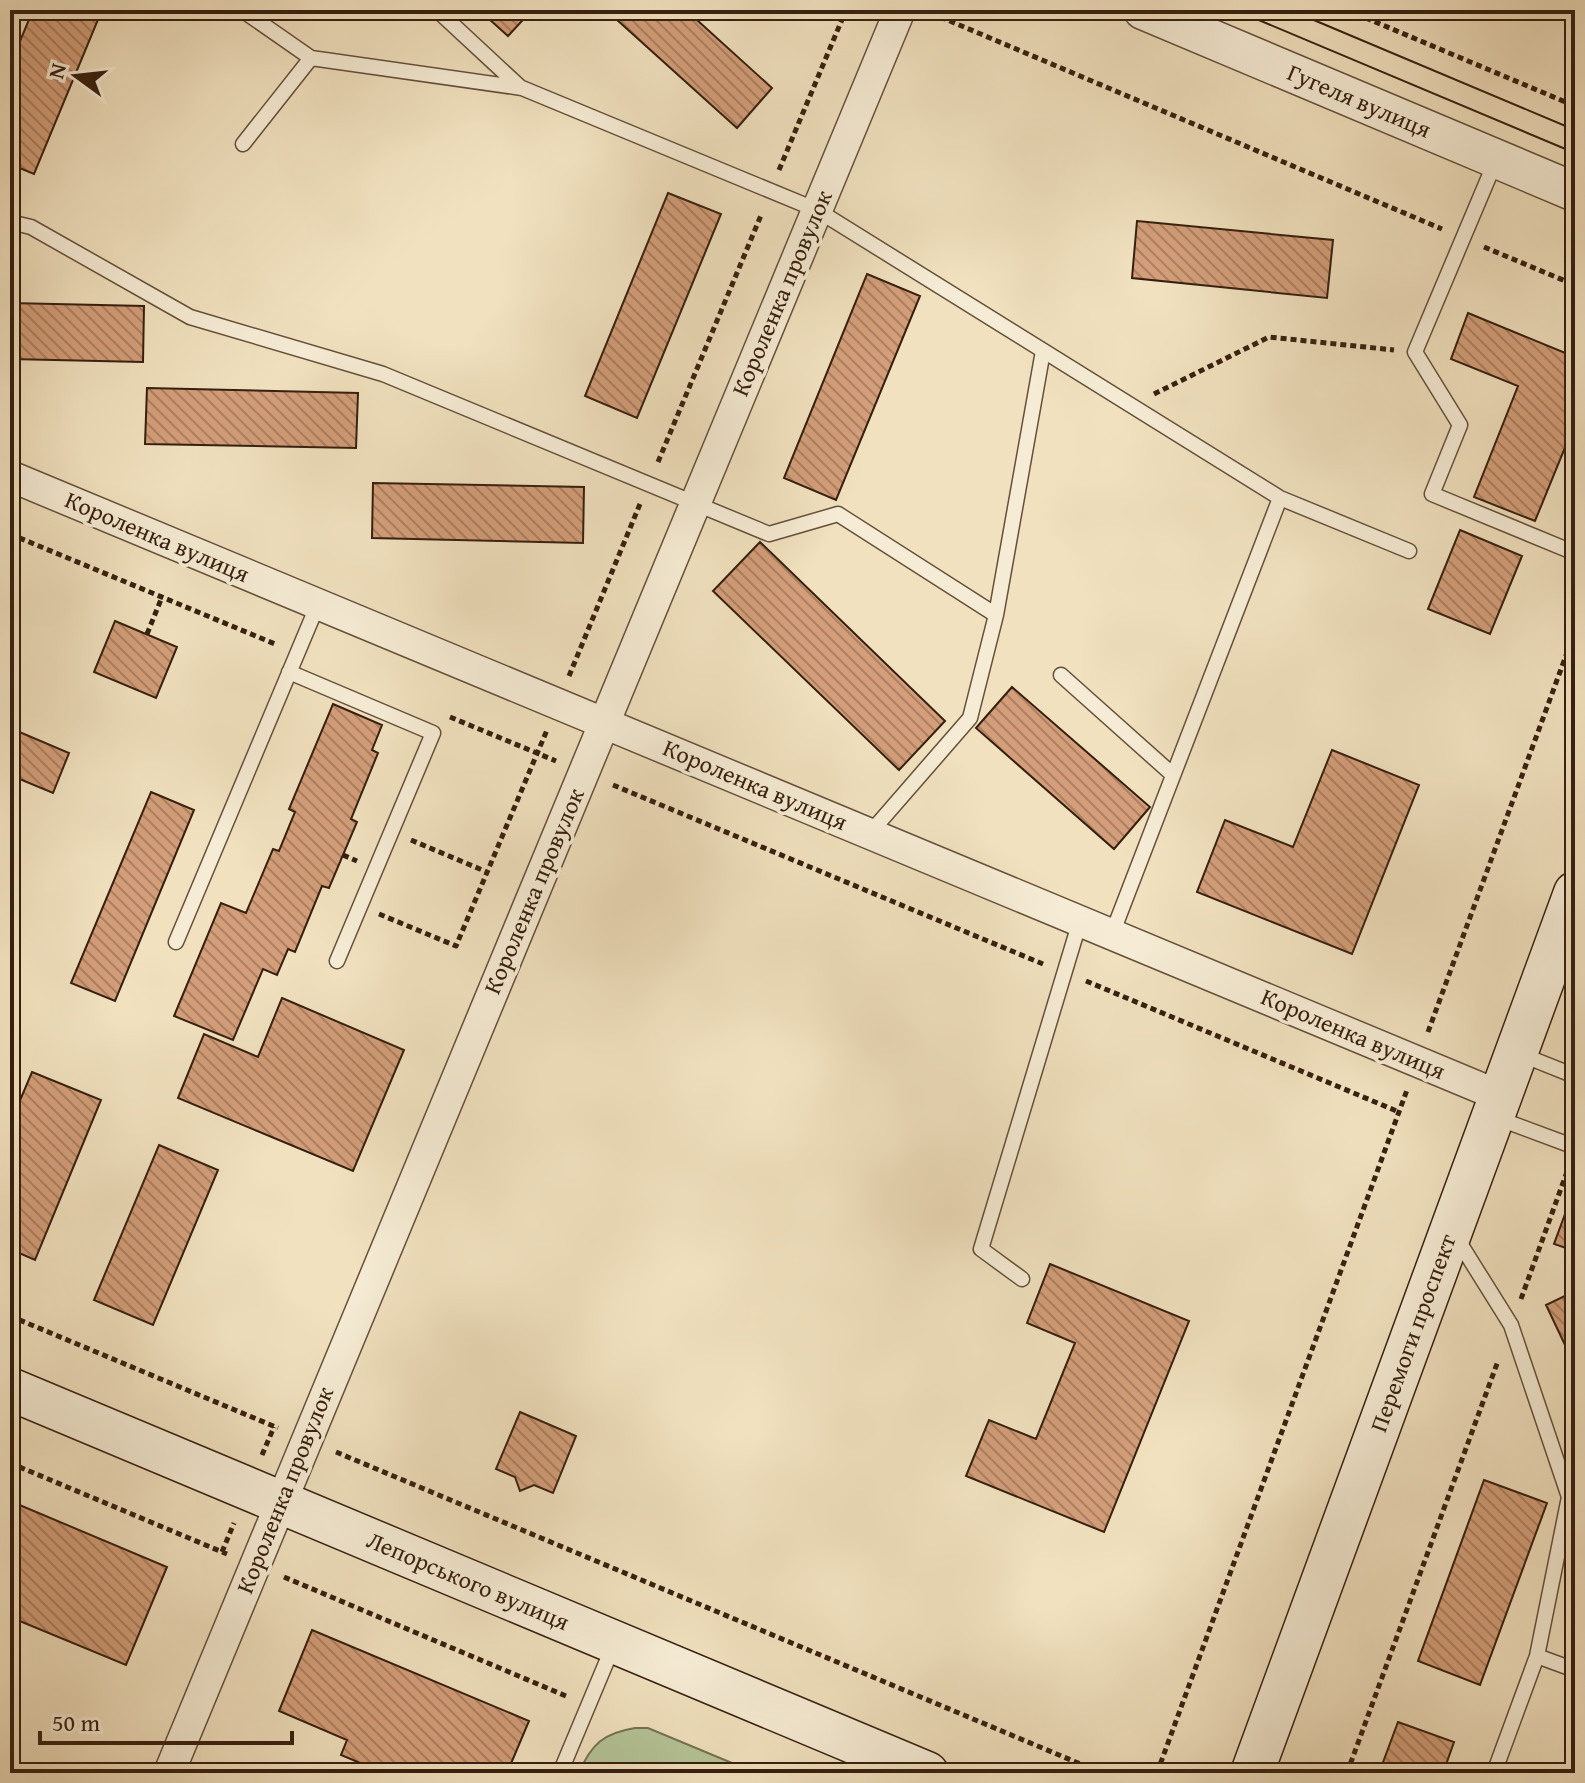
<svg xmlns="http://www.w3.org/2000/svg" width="1585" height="1783" viewBox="0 0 1585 1783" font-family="'Gentium Book Plus',serif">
<defs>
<pattern id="building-back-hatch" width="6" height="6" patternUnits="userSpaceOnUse" patternTransform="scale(2)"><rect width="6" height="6" fill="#d39e79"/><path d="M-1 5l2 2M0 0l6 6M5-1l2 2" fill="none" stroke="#ac8062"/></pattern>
</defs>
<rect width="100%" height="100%" fill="#f1e1bf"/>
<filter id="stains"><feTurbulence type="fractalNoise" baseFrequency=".0025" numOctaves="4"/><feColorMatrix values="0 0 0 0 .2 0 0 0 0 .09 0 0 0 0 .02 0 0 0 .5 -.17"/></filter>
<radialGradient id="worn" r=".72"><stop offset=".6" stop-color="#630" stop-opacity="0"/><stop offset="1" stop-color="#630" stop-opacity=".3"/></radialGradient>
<path fill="#b4c497" stroke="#757253" stroke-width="2" d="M635,1728h13l108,45h-177c12,-29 25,-40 56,-45z"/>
<path fill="url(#building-back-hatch)" stroke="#361f0f" stroke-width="2" d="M33,10h69l-68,164 -24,-10v-99z
M479,10h53l-24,26z
M606,10h80l86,78 -35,40z
M1517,10h25l-3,9z
M668,193l53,21 -84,204 -52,-22z
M1137,221l196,19 -6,58 -195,-20z
M867,274l53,22 -84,204 -52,-22z
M10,303l134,3 -1,56 -133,-3z
M1468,313l107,44v66l-40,98 -61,-24 44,-111 -67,-27z
M147,388l211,5 -2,55 -211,-4z
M373,483l211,4 -1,56 -211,-5z
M1460,530l62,26 -32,78 -62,-25z
M760,542l185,179 -46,49 -186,-179z
M115,621l62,26 -21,51 -62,-26z
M1012,687l138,120 -36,42 -138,-121z
M333,704l49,21 -10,25 6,3 -27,66 6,3 -28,66 -7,-2 -27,66 -7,-3 -11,26 -14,-6 -30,71 -59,-24 47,-113 25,10 27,-64 6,2 16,-39 -6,-3z
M10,728l59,25 -16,40 -43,-18z
M1332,750l87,35 -67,169 -155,-62 28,-72 68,27z
M151,792l43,18 -79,191 -44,-18z
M282,998l122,52 -51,121 -175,-73 26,-64 54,23z
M32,1072l69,28 -66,160 -25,-11v-125z
M159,1145l59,25 -65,155 -59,-25z
M1575,1187v64l-21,-7z
M1050,1264l139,57 -85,211 -138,-56 23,-56 47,19 39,-96 -48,-20z
M1575,1291v75l-29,-61z
M520,1412l56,24 -23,57 -19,-8 -14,6 -5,-14 -19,-8z
M1484,1480l63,23 -67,182 -62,-24z
M10,1501l157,66 -41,98 -116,-48z
M312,1630l217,91 -22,52h-123l-43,-18 6,-15 -68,-29z
M1398,1722l56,20 -11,31h-64z"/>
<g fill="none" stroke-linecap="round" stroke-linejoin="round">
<defs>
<path id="service" d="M242,10l69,48 211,30 295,122 463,288 129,53
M437,10l84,78
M243,144l68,-86
M1496,160l-81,192 45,73 -28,69 143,59
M10,222l21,5 159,90 193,57 386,160 69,-20 158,101
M289,672l144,61 -96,228
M1061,675l112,100
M870,833l100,-115 26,-103 47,-264
M1112,934l168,-436
M176,942l142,-338
M1520,1054l55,22
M1497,1118l78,29
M1456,1237l55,88 58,172 -32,159 -43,117
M1022,1279l-41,-30 99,-328
M1537,1656l38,14
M560,1773l54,-129"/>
<path id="minor" d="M10,476l1490,620
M169,1773l731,-1763"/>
<path id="tertiary" d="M1143,10l432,182"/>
<path id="secondary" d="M10,1389l917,384
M1252,1773l323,-880"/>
</defs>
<use href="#service" stroke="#65503b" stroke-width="17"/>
<use href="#minor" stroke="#65503b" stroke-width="33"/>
<use href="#tertiary" stroke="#65503b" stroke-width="41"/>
<use href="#secondary" stroke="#361f0f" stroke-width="45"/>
<path stroke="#361f0f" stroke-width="5" stroke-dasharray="6 4" stroke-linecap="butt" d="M1347,10l228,96
M931,13l511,216
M779,170l67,-160
M1484,247l91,38
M1154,394l115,-57 125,13
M658,462l104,-249
M10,534l265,110
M147,634l15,-37
M569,676l71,-172
M450,717l106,44
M613,785l430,179
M411,840l76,32
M343,855l14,6
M379,914l77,32 91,-216
M1086,981l313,131
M1428,1032l147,-401
M1521,1299l47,-130
M10,1316l268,112
M336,1452l766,321
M262,1455l12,-28
M10,1463l217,91
M222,1552l12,-29
M284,1577l282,119
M1157,1773l250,-683
M1347,1773l151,-412"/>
<use href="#service" stroke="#f6ecd5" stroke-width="14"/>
<use href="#minor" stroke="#f6ecd5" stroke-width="30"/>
<use href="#tertiary" stroke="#f6ecd5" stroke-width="38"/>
<use href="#secondary" stroke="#f6ecd5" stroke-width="42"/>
<path stroke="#361f0f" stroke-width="2" d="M1235,10l340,143
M1290,10l285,120"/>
</g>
<g text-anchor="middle" stroke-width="7" stroke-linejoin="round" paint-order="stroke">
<g font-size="24" fill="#361f0f" stroke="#f6ecd5">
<text transform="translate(1359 101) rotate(23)" y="8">Гугеля вулиця</text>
<text transform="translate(782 293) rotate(-67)" y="8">Короленка провулок</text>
<text transform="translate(157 537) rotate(23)" y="8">Короленка вулиця</text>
<text transform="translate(755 785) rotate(23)" y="8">Короленка вулиця</text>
<text transform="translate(534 891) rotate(-67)" y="8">Короленка провулок</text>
<text transform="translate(1353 1034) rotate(23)" y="8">Короленка вулиця</text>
<text transform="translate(1413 1333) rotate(-70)" y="8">Перемоги проспект</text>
<text transform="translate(285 1490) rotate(-68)" y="8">Короленка провулок</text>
<text transform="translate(468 1581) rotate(23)" y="8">Лепорського вулиця</text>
</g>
</g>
<rect width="1585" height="1783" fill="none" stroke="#f1e1bf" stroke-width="40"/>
<rect x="12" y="12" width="1561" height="1759" fill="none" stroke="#361f0f" stroke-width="4"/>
<rect x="20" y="20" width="1545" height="1743" fill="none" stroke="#361f0f" stroke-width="2"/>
<g transform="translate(76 76) rotate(285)" stroke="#f6ecd5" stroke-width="6" paint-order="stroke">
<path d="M0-6L14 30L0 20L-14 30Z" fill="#361f0f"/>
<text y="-12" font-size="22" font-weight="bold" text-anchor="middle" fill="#361f0f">N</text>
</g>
<path d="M40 1731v12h252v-12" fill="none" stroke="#361f0f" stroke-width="4"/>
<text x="52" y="1731" font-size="24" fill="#361f0f" stroke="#f6ecd5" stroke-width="6" paint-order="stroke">50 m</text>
<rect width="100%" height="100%" filter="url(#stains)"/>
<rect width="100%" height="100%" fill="url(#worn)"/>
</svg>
